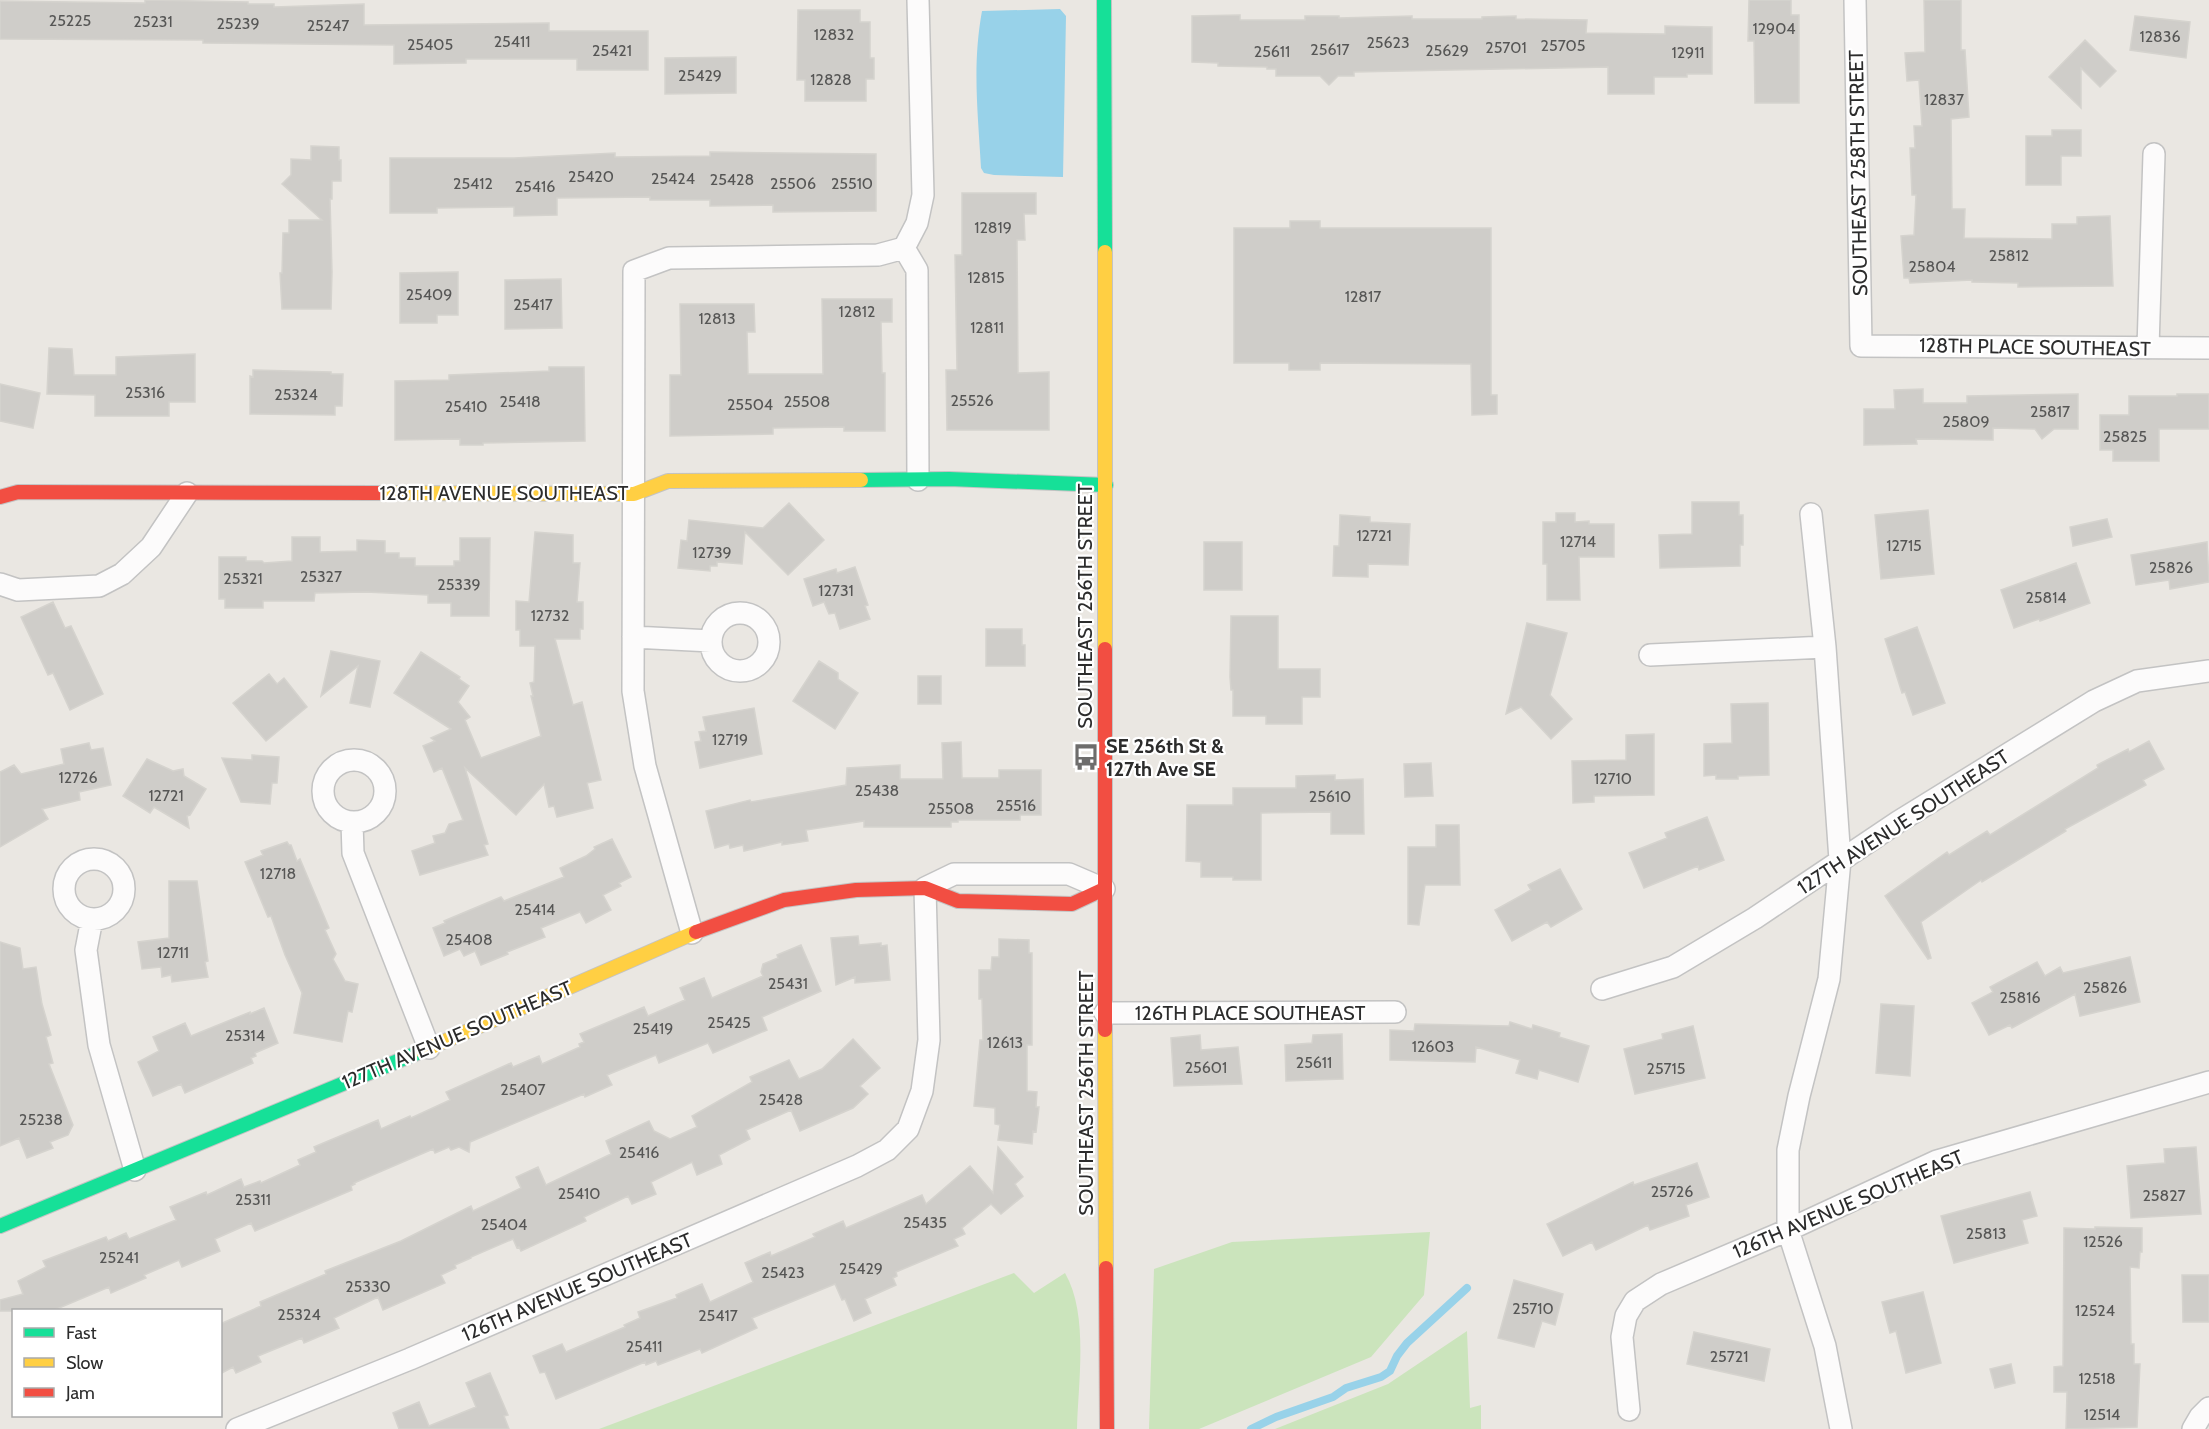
<svg xmlns="http://www.w3.org/2000/svg" width="2209" height="1429" viewBox="0 0 2209 1429" font-family="Cabin,sans-serif">
<rect width="100%" height="100%" fill="#eae7e2"/>
<path fill="#cbe4bc" d="M1430,1232l-6,63 -53,62 -172,72h-50l5,-160 78,-27z
M1014,1273l20,20 31,-20c24,41 13,110 12,156h-478z
M1467,1331l3,77 11,-3v24h-206l113,-45z"/>
<path fill="#98d2e9" d="M1060,9l6,7 -3,161 -69,-2 -10,-2 -3,-5c-3,-56 -9,-102 1,-157z"/>
<g fill="none" stroke-linecap="round" stroke-linejoin="round">
<path stroke="#98d2e9" stroke-width="8" d="M1251,1429l25,-12 57,-20 13,-9 35,-11 9,-6 7,-15 10,-13 60,-55"/>
</g>
<path fill="#cfcdc9" stroke="#d5d3ce" stroke-width="1.5" d="M145,0l103,2v2h26v3l90,-3v21l185,-2v8h99v39h-71v-11h-111v4l-72,1v-19l-191,-2v-3l-203,-1v-38l145,2z
M1749,0h42v15h8v88h-44l-1,-62h-6z
M1924,0h37v50h4l4,67 -18,2 1,90h13l-1,29 88,1v-15h25v-7l33,-1 3,70 -95,1v-4l-46,-1v-2l-62,3 -1,-5h-5l-3,-42 13,-1 2,-40h-4l-2,-47h5l-1,-22h8l-3,-46 -12,1 -2,-28 20,-1z
M798,10h62v12h10v36h4v21h-8v22h-61v-21h-8z
M1240,15v5h65v-4h34v2l73,-2v3h70v-2l34,-1v3l71,1 -1,13 79,1v-8l47,1v47h-25v3h-33v17h-46v-27l-254,5v4h-16l-9,9 -9,-9h-44v-7h-9v-2l-49,-1v-3l-26,-1v-46z
M2135,16l55,6 -4,36 -56,-8z
M2085,40l31,31 -16,16 -19,-19v40l-32,-31z
M736,57v36l-71,1v-36z
M2052,130h29v26h-20v29h-35v-49h26z
M311,146l28,1v13h2v21h-9v18h-2l2,73 -1,37h-49l-2,-36h2l1,-40h6v-13h33l-40,-36 9,-9v-16l20,1z
M710,152l166,2v57l-103,1v-7l-63,1v-6h-60v-3l-93,1v17l-43,1v-9l-77,1v5h-47v-55h124l101,-5v4l95,-1z
M962,193h74v21h-12l1,26h-8l1,133 31,-1v58h-102l-1,-60h11l-2,-115h7z
M1290,221h30v7h171v167h6v19l-25,1 -1,-51 -151,-1v7h-31v-7h-55v-135h56z
M458,272v43h-21v8h-37v-50z
M561,279l1,49 -57,1v-49z
M822,299h70v23h-11l1,51h3v58h-41v-4l-71,1v6l-103,2v-61h11l-1,-71h74l1,28h-8l1,42h75z
M49,348l23,1 2,26h42v-18l79,-3v48h-26v14h-74v-21l-48,-1z
M549,367h35l1,74 -102,2v2h-23v-6l-65,1v-59l54,-1v-5l100,-4z
M253,370l78,2v2h12l-1,32h-7v9l-85,-1v-38l3,1z
M0,384l40,9 -7,35 -33,-7z
M1923,389v14h44v-7l111,-2v35h-24l-12,10 -7,-10 -42,-1v12l-77,-1 1,5 -53,1v-36h31l-1,-19z
M2177,394h32v35h-50v32h-46v-11h-13v-35h29v-19h48z
M1692,502h47v13h4v30h-3v21l-80,2 -1,-33 33,-1z
M789,503l35,37 -36,35 -43,-43 -3,32 -25,-2v4h-7v5l-32,-3 3,-28 6,1 2,-21 74,8z
M1928,510l6,64 -53,5 -6,-64z
M1556,513h19v9l14,-1v3h25v33h-35l1,43h-33v-36h-4v-42h13z
M1340,515l30,2v5l40,2 -2,41 -40,-1v13l-35,-1 1,-30h5z
M2107,519l5,18 -39,9 -3,-19z
M535,532l38,3v28h7l-3,39h6v27h-3v10h-25l18,66 9,-3 19,78 -14,3 6,25 -36,9 -3,-11 -5,1 -5,-23 -28,31 -51,-47 23,76 -4,1 4,10 -68,20 -8,-24 23,-8 -2,-7 12,-3 4,-9 14,-4 -21,-52 -8,4 -11,-26 12,-5 -4,-3 20,-9 -57,-36 27,-41 39,25 -1,2 10,7 -11,16 12,15 -5,3 16,38 60,-22 -10,-40h2l-3,-13 4,-1 1,-36h-15v-16h-4v-29l13,1z
M292,537h28v15l37,-1v-11l28,1v12h14v5h16v8h39v-5h6v-23h30l-1,78h-38v-13h-23v-8l-62,-3 -51,1 -1,8h-51v7h-38v-9h-6v-42h27v4h16l2,2 28,-2z
M1204,542h38v48h-38z
M2207,542l2,40 -39,7 -1,-9 -33,5 -5,-30z
M2076,563l14,40 -50,18 -1,-2 -25,9 -13,-38z
M855,567l13,38 -3,1 5,13 -30,10 -5,-16 -6,1 -5,-12 -11,4 -9,-27 32,-10 1,4z
M53,602l12,26 6,-2 32,68 -33,16 -17,-37 -5,2 -27,-58z
M1231,616h47v53h42v28h-18v27h-36v-8h-33v-26h-2l-1,-13z
M1527,623l40,10 -17,62 22,24 -21,20 -30,-32 -15,7z
M1917,627l28,76 -32,12 -8,-23 -3,1 -17,-54z
M986,629h36v16h3v21h-39z
M331,651l49,10 -10,46 -20,-4 8,-37 -37,30z
M819,661l19,12v6l20,14 -23,36 -42,-28z
M269,674l8,10 7,-6 23,29 -41,34 -33,-38z
M918,676h23v28h-23z
M1768,703l1,72 -31,1v3h-22v-4l-12,1v-32l28,-1 -1,-39z
M754,708l8,46 -62,14 -5,-26 6,-1 -2,-9 7,-1 -3,-14z
M1654,734v61l-60,1v6l-21,1 -1,-42 54,-1v-25z
M2149,741l15,28 -21,11 3,5 -81,44 1,2 -84,51 -1,-2 -60,42 10,36 -3,1 -43,-63 62,-44 2,3 38,-24 3,4 108,-67 -1,-3 31,-16 1,3z
M961,742l1,36h37v-8h42v45h-21v5h-62v2h-7v5h-87v-6l-58,9 2,11 -26,4v-3l-38,9 -1,-6 -13,3 -1,-4 -14,4 -9,-37 44,-11 1,2 95,-17 1,-17 53,-3v14h43l-1,-36z
M89,743l2,7 12,-2 8,37 -32,7 1,8 -38,9 6,10 -48,28v-75l14,-7 7,9 43,-10 -3,-15z
M252,755l27,2 -2,26h-5l-2,21 -29,-2 -19,-44 30,2z
M147,759l26,12 10,-2 1,7 22,13 -16,26 -3,1 2,12 -35,-21 -4,6 -27,-17z
M1431,763l2,33 -28,1 -1,-33z
M1335,775v5l28,-1 1,55h-33v-22l-70,1v67h-28v-3h-32v-15l-15,-1 1,-56h46v-17h63v-12z
M1707,817l17,43 -25,10 -1,-4 -54,22 -15,-35 38,-15 -2,-5z
M1436,825h23l1,60h-35l-6,40 -11,-1v-77h28z
M612,839l19,38 -12,6 2,3 -18,9 8,15 -25,13 -6,-11 -39,16 4,9 -38,15 1,2 -27,11 -6,-14 -11,5 -4,-7 -16,7 -11,-28 12,-5 -1,-2 57,-24 3,4 60,-24 -4,-9 26,-12 9,-7 -1,-2z
M287,842l2,3h2l6,16 3,-2 29,69 -4,2 11,24 -3,5 12,22 13,3 -6,28 -4,-1 -6,31 -48,-9 8,-40 -17,-38 -14,-39 -3,1 -23,-55 18,-7 -2,-4z
M1560,869l22,40 -31,18 -4,-5 -35,19 -17,-31 36,-20 -3,-5z
M169,881h28l11,80 -3,1 3,15 -36,5 -1,-7 -9,2 -1,-10 -19,2 -4,-27 31,-4z
M858,936l1,9 22,-2v3l6,-1 3,35 -35,3v-6l-19,8 -5,-47z
M999,939l30,1v13h3v92h-5v46l10,1 -1,15h3l-3,25 -3,-1 -1,13 -34,-4 2,-15 -5,-1v-16l-21,-2 6,-66h3l-1,-41h-3v-29h12l1,-13h7z
M0,942l20,6 3,21 13,-2 6,37 9,31 -5,2 7,26 -4,1 24,61 -5,10 -18,7 3,6 -26,10 -8,-20 -19,8z
M801,945l20,46 -59,26 5,13 -54,23 -5,-10 -49,20 -3,-8 -49,20 5,10 -27,12 -1,-3 -114,48 -1,10 -10,-5 -8,3 -2,-3 -14,6 -2,-4 -79,34 1,1 -4,2 1,4 -97,41 -4,-8 -36,16 5,12 -38,16 -3,-7 -35,15 2,3 -35,15 -2,-6 -57,24h-52v-11l23,-6 -5,-13 28,-14 -3,-6 63,-24 2,4 18,-8 3,6 47,-19 -6,-13 36,-15 1,3 34,-16 3,8 16,-6 1,2 39,-18 -2,-5 18,-8 -2,-5 64,-27 3,9 29,-13 1,2 39,-18 -4,-8 65,-29 2,4 26,-11 3,8 38,-17 -1,-3 5,-2 -4,-8 64,-27 4,9 37,-16 -5,-12 24,-10 8,20 51,-22 -2,-4 2,-8 15,-6 -1,-3z
M2130,957l10,45 -60,14 -5,-22 -63,34 -2,-3 -21,10 -17,-32 21,-11 -3,-5 47,-25 8,14 15,-9 3,6z
M1881,1004l33,2 -4,70 -34,-3z
M264,1008l14,35 -23,10 1,3 -5,2 2,5 -68,30 -4,-9 -28,12 -15,-34 21,-11 -6,-14 32,-14 6,13 59,-24v2z
M1510,1022l22,7 1,-4 27,8 -1,4 30,9 -11,36 -39,-12 -2,9 -21,-6 4,-13 -44,-13 -1,15 -85,-2v-30l24,1 1,-7 94,2z
M1693,1026l12,52 -70,16 -11,-45 39,-10 -1,-5z
M1342,1034l1,45 -57,2 -1,-36 27,-2 1,-8z
M1200,1035l1,15 37,-3 4,37 -68,2 -3,-48z
M853,1039l27,29 -20,18 8,8 -15,14 -53,23 -9,-21 -45,20 4,9 -31,16 3,9 -25,11 -5,-13 -41,20 5,12 -24,10 -4,-8 -44,21 2,4 -65,30 -2,-4 -2,1 -4,-9 -42,18v1l-16,7 1,3 -15,7 4,8 -62,27 -5,-13 -44,21 5,10 -35,15 -2,-5 -44,18 3,6 -25,11 -3,-6 -13,7v-50l41,-18 -1,-4 66,-28 -1,-3 76,-30 70,-35 2,5 48,-23 -5,-11 22,-10 8,18 65,-31 -5,-13 43,-20 5,10 16,8 27,-12 -5,-11 60,-34 -2,-5 39,-17 10,19 23,-10z
M998,1147l25,30 -8,7 8,12 -22,18 -10,-10 -29,24 3,6 -11,5 4,7 -62,26 1,4 -4,2 3,7 -31,14 6,14 -17,8 -9,-22 -3,1 -7,-16 -83,34 5,10 -55,25 -2,-4 -42,16 -2,-4 -10,4 -1,-3 -89,37 -11,-27 -5,1 -7,-17 29,-12 4,8 59,-25 -1,-2 16,-7 -2,-6 39,-14 -1,-3 26,-11 8,18 43,-20 -8,-19 25,-11 1,4 44,-19 -2,-3 30,-13 3,7 76,-33 4,9 44,-38 23,27z
M2196,1147l5,67 -70,4 -4,-52 38,-3 -1,-14z
M1697,1163l12,34 -23,8 3,11 -39,14 -2,-5 -52,25 -4,-8 -29,14 -16,-32 86,-42 1,3z
M2030,1192l7,24 -15,4 6,23 -74,20 -13,-47z
M2095,1227l47,1v24h-2l-1,16 -9,-1 1,77h3v20h6l-3,63 -71,2 1,-37h-13v-25l9,-1 1,-138 31,1z
M2182,1275h27v47h-26z
M1514,1280l49,14 -8,31 -13,-4 -8,26 -36,-9z
M1923,1292l18,71 -35,10 -10,-42 -6,2 -8,-31z
M1694,1332l76,17 -6,32 -77,-17z
M2011,1364l4,19 -20,5 -5,-19z
M490,1373l18,42 -4,1 5,13h-110l-6,-16 26,-11 10,24 47,-19 -10,-24z"/>
<g fill="none" stroke-linecap="round" stroke-linejoin="round">
<defs>
<path id="street" d="M1855,0l6,346 348,2
M2148,348l6,-194
M918,480l-1,-210 -13,-22 13,-25 6,-28 -5,-195
M1811,514l14,133 15,213 -11,119 -30,117 -11,54v80l37,116 16,83
M0,584l18,6 81,-4 23,-12 29,-27 36,-54
M711 642a29 29 0 1 1 58 0a29 29 0 1 1-58 0Z
M633,637l78,4
M1650,655l175,-8
M323 791a31 31 0 1 1 62 0a31 31 0 1 1-62 0Z
M352,822l1,31 76,195
M64 889a30 30 0 1 1 60 0a30 30 0 1 1-60 0Z
M92,919l-6,31 13,95 36,125
M692,933l-47,-167 -12,-75 1,-420 35,-13 209,-3 26,-7
M1602,989l71,-22 82,-49 143,-96 196,-121 43,-20 72,-10
M1105,1013l290,-1
M1629,1410l-7,-73 4,-21 9,-15 26,-17 127,-54 149,-69 272,-79
M237,1429l173,-70 447,-193 30,-16 21,-21 14,-38 7,-51 -4,-152 29,-14h115l35,15
M2193,1429l7,-12 9,-9"/>
<path id="fast" d="M1104,0l1,252
M861,480l88,-1 157,6
M0,1226l422,-175"/>
<path id="slow" d="M1105,252v397
M379,493l255,1 34,-13 193,-1
M1105,1030l1,238
M422,1051l274,-119"/>
<path id="jam" d="M0,497l18,-5 361,1
M696,932l88,-32 72,-10 69,-2 33,13 114,3 32,-15
M1105,1030v-381
M1106,1268l1,161"/>
</defs>
<use href="#street" stroke="#c3c3c3" stroke-width="24"/>
<use href="#fast" stroke="#c3c3c3" stroke-width="16"/>
<use href="#slow" stroke="#c3c3c3" stroke-width="16"/>
<use href="#jam" stroke="#c3c3c3" stroke-width="16"/>
<use href="#street" stroke="#fcfbfb" stroke-width="21"/>
<use href="#fast" stroke="#16e098" stroke-width="14"/>
<use href="#slow" stroke="#ffcf43" stroke-width="14"/>
<use href="#jam" stroke="#f24e42" stroke-width="14"/>
</g>
<defs>
<symbol id="bus-bare" viewBox="-9 -9 18 18"><path d="M-5-6H5V4H4V6H2V4H-2V6H-4V4H-5ZM-3.5-4V0h7V-4ZM-3.5 1.2v1.5H-2V1.2ZM2 1.2v1.5H3.5V1.2Z" fill="#6e6d6c" stroke="#fff" stroke-width="2.5" paint-order="stroke"/></symbol>
</defs>
<g fill-rule="evenodd">
<use href="#bus-bare" x="1067" y="738" width="38" height="38"/>
</g>
<g text-anchor="middle" stroke-width="4.5" stroke-linejoin="round" paint-order="stroke">
<g font-size="16" fill="#565655">
<text x="70" y="26">25225</text>
<text x="153" y="27">25231</text>
<text x="238" y="29">25239</text>
<text x="328" y="31">25247</text>
<text x="1774" y="34">12904</text>
<text x="834" y="40">12832</text>
<text x="2160" y="42">12836</text>
<text x="512" y="47">25411</text>
<text x="1388" y="48">25623</text>
<text x="430" y="50">25405</text>
<text x="1563" y="51">25705</text>
<text x="1506" y="53">25701</text>
<text x="1330" y="55">25617</text>
<text x="612" y="56">25421</text>
<text x="1447" y="56">25629</text>
<text x="1272" y="57">25611</text>
<text x="1688" y="58">12911</text>
<text x="700" y="81">25429</text>
<text x="831" y="85">12828</text>
<text x="1944" y="105">12837</text>
<text x="591" y="182">25420</text>
<text x="673" y="184">25424</text>
<text x="732" y="185">25428</text>
<text x="473" y="189">25412</text>
<text x="793" y="189">25506</text>
<text x="852" y="189">25510</text>
<text x="535" y="192">25416</text>
<text x="993" y="233">12819</text>
<text x="2009" y="261">25812</text>
<text x="1932" y="272">25804</text>
<text x="986" y="283">12815</text>
<text x="429" y="300">25409</text>
<text x="1363" y="302">12817</text>
<text x="533" y="310">25417</text>
<text x="857" y="317">12812</text>
<text x="717" y="324">12813</text>
<text x="987" y="333">12811</text>
<text x="145" y="398">25316</text>
<text x="296" y="400">25324</text>
<text x="972" y="406">25526</text>
<text x="520" y="407">25418</text>
<text x="807" y="407">25508</text>
<text x="750" y="410">25504</text>
<text x="466" y="412">25410</text>
<text x="2050" y="417">25817</text>
<text x="1966" y="427">25809</text>
<text x="2125" y="442">25825</text>
<text x="1374" y="541">12721</text>
<text x="1578" y="547">12714</text>
<text x="1904" y="551">12715</text>
<text x="712" y="558">12739</text>
<text x="2171" y="573">25826</text>
<text x="321" y="582">25327</text>
<text x="243" y="584">25321</text>
<text x="459" y="590">25339</text>
<text x="836" y="596">12731</text>
<text x="2046" y="603">25814</text>
<text x="550" y="621">12732</text>
<text x="730" y="745">12719</text>
<text x="78" y="783">12726</text>
<text x="1613" y="784">12710</text>
<text x="877" y="796">25438</text>
<text x="166" y="801">12721</text>
<text x="1330" y="802">25610</text>
<text x="1016" y="811">25516</text>
<text x="951" y="814">25508</text>
<text x="278" y="879">12718</text>
<text x="535" y="915">25414</text>
<text x="469" y="945">25408</text>
<text x="173" y="958">12711</text>
<text x="788" y="989">25431</text>
<text x="2105" y="993">25826</text>
<text x="2020" y="1003">25816</text>
<text x="729" y="1028">25425</text>
<text x="653" y="1034">25419</text>
<text x="245" y="1041">25314</text>
<text x="1005" y="1048">12613</text>
<text x="1433" y="1052">12603</text>
<text x="1314" y="1068">25611</text>
<text x="1206" y="1073">25601</text>
<text x="1666" y="1074">25715</text>
<text x="523" y="1095">25407</text>
<text x="781" y="1105">25428</text>
<text x="41" y="1125">25238</text>
<text x="639" y="1158">25416</text>
<text x="1672" y="1197">25726</text>
<text x="579" y="1199">25410</text>
<text x="2164" y="1201">25827</text>
<text x="253" y="1205">25311</text>
<text x="925" y="1228">25435</text>
<text x="504" y="1230">25404</text>
<text x="1986" y="1239">25813</text>
<text x="2103" y="1247">12526</text>
<text x="119" y="1263">25241</text>
<text x="861" y="1274">25429</text>
<text x="783" y="1278">25423</text>
<text x="368" y="1292">25330</text>
<text x="1533" y="1314">25710</text>
<text x="2095" y="1316">12524</text>
<text x="299" y="1320">25324</text>
<text x="718" y="1321">25417</text>
<text x="644" y="1352">25411</text>
<text x="1729" y="1362">25721</text>
<text x="2097" y="1384">12518</text>
<text x="2102" y="1420">12514</text>
</g>
<g font-size="20" fill="#2c2c2c" stroke="#fff">
<text transform="translate(1858 173) rotate(-91)" y="7">SOUTHEAST 258TH STREET</text>
<text transform="translate(2035 347) rotate(1)" y="7">128TH PLACE SOUTHEAST</text>
<text x="504" y="500">128TH AVENUE SOUTHEAST</text>
<text transform="translate(1085 606) rotate(-90)" y="7">SOUTHEAST 256TH STREET</text>
<text transform="translate(1903 822) rotate(-33)" y="7">127TH AVENUE SOUTHEAST</text>
<text x="1250" y="1020">126TH PLACE SOUTHEAST</text>
<text transform="translate(457 1035) rotate(-23)" y="7">127TH AVENUE SOUTHEAST</text>
<text transform="translate(1086 1093) rotate(-90)" y="7">SOUTHEAST 256TH STREET</text>
<text transform="translate(1848 1204) rotate(-23)" y="7">126TH AVENUE SOUTHEAST</text>
<text transform="translate(577 1287) rotate(-23)" y="7">126TH AVENUE SOUTHEAST</text>
</g>
<g font-size="20" font-weight="bold" fill="#2c2c2c" stroke="#fff" text-anchor="start">
<text x="1106" y="753">SE 256th St &amp;<tspan x="1106" dy="23">127th Ave SE</tspan></text>
</g>
</g>
<rect x="12" y="1309" width="210" height="108" fill="#ffffff" stroke="#ababab" stroke-width="1.5"/>
<rect x="24" y="1328" width="30" height="9" fill="#16e098" stroke="#ababab" stroke-width="1.5"/>
<text x="66" y="1339" font-size="18" fill="#2c2c2c">Fast</text>
<rect x="24" y="1358" width="30" height="9" fill="#ffcf43" stroke="#ababab" stroke-width="1.5"/>
<text x="66" y="1369" font-size="18" fill="#2c2c2c">Slow</text>
<rect x="24" y="1388" width="30" height="9" fill="#f24e42" stroke="#ababab" stroke-width="1.5"/>
<text x="66" y="1399" font-size="18" fill="#2c2c2c">Jam</text>
</svg>
